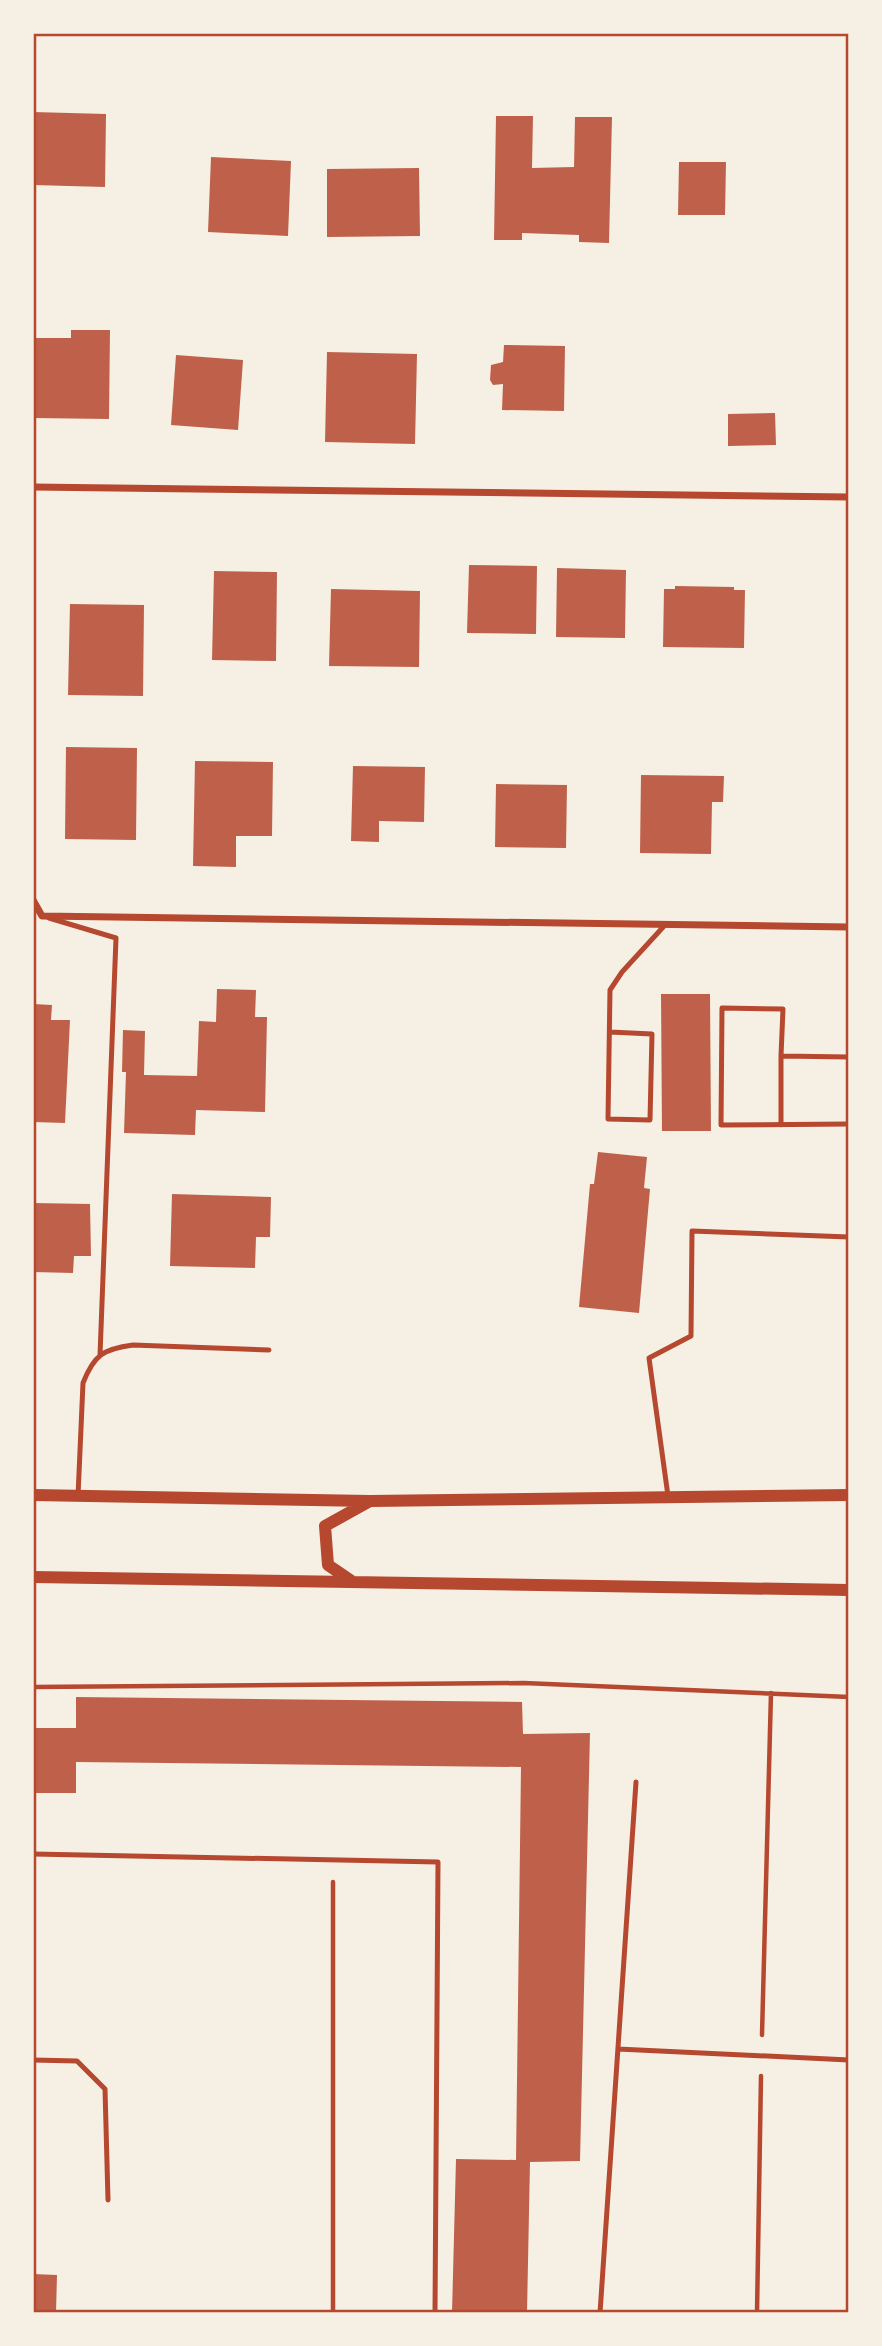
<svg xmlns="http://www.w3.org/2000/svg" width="882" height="2346" viewBox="0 0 882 2346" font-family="Arial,sans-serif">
<rect width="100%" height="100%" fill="#f6efe4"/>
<path fill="#bf614a" d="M33,112l73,2 -1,73 -72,-2z
M496,116h37l-1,52 42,-1 1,-50h37l-3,126 -30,-1v-7l-57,-2v7h-28z
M211,157l80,4 -3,75 -80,-4z
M679,162h47l-1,53h-47z
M419,168l1,68 -93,1v-68z
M71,330h39l-1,89 -76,-1v-80h38z
M504,345l61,1 -1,65 -62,-1 1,-26 -10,1 -3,-5 1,-15 12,-3z
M327,352l90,2 -2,90 -90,-2z
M176,355l67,5 -5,70 -67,-5z
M775,413l1,32 -48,1v-32z
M469,565l68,1 -1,68 -69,-1z
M557,568l69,2 -1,68 -69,-1z
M214,571l63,1 -1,89 -64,-1z
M675,586l59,1v3h11l-1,58 -81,-1 1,-58h11z
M331,589l89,2 -1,76 -90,-1z
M70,604l74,1 -1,91 -75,-1z
M66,747l71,1 -1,92 -71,-1z
M195,761l78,1 -1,74h-36v31l-43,-1z
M353,766l72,1 -1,55 -45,-1v21l-28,-1z
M641,775l83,1 -1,26h-11l-1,52 -71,-1z
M496,784l71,1 -1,63 -71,-1z
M217,989l39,1 -1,27h12l-2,95 -69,-2 -1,25 -71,-2 2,-61h-4l1,-42 22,1 -1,44 53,1 2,-55 17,1z
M661,994h49l1,137h-49z
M33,1004l19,1 -1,15h19l-5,103 -32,-1z
M598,1152l49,5 -3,31 6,1 -11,124 -60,-6 11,-123h4z
M172,1194l99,3 -1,40h-14l-1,31 -85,-2z
M33,1203l57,1 1,52h-17l-1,17 -40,-1z
M76,1697l446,5 1,32 67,-1 -10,428 -50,1 -3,151h-75l4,-154 60,1 5,-393 -445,-5v31h-43v-65h43z
M33,2274l24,1 -1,38h-23z"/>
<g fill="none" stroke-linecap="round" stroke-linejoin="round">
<path stroke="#b5482f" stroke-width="4.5" d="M33,1687l491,-4 325,14
M333,1882v431
M762,2035l9,-342
M757,2313l4,-237"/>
<path stroke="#b5482f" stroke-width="5" d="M49,918l67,20 -16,417
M610,1032l42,2 -2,86 -42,-1 2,-129 12,-18 43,-47
M781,1056v69
M849,1057l-68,-1 2,-47 -61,-1 -1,117 128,-1
M78,1496l5,-113c11,-28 20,-34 50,-38l136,5
M668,1496l-19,-138 42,-22 1,-105 157,6
M33,1854l405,8 -3,451
M618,2049l231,11
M33,2060l44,1 28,28 3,111
M600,2313l36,-531"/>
<path stroke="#b5482f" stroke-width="7" d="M33,487l816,10
M33,900l9,16 807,11"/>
<path stroke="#b5482f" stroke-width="12" d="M33,1495l337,6 479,-6
M33,1577l816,13
M353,1582l-25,-17 -3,-39 45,-25"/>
</g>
<rect width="882" height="2346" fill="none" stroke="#f6efe4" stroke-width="70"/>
<rect x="35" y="35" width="812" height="2276" fill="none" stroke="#b5482f" stroke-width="2.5"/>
</svg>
